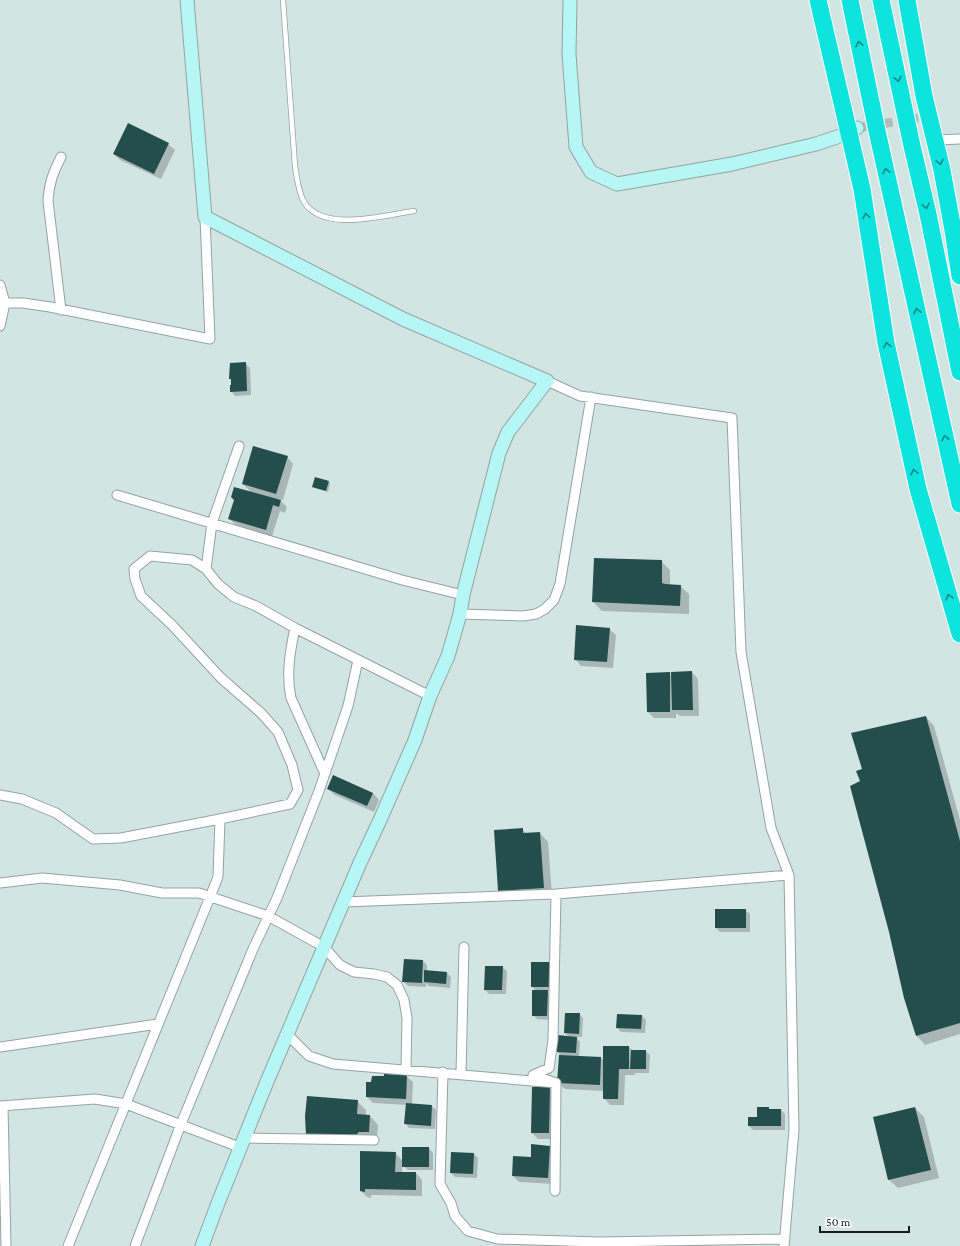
<svg xmlns="http://www.w3.org/2000/svg" width="960" height="1246" viewBox="0 0 960 1246" font-family="'Crimson Pro',serif">
<rect width="100%" height="100%" fill="#d3e5e3"/>
<path fill="#0003" d="M168,144l7,6 -14,29 -41,-19 -6,-6z
M245,363l5,5 1,27 -16,1 -4,-5z
M287,457l6,7 -10,36 -4,-1 8,8 -2,6 -5,-2 -8,25 -36,-11 -7,-6 23,-26 -9,-9z
M329,482l1,2 -2,8 -13,-4 -2,-2z
M595,559l66,2 9,9v15l10,1 9,8v20l-87,-3 -9,-9z
M609,629l7,6 -3,33 -32,-2 -6,-7z
M692,672l6,7 1,37h-19l-4,-3v5h-22l-6,-6 21,-39 3,3z
M926,717l8,9 26,94v214l-35,11 -8,-9 -12,-38 -44,-216 3,-12z
M334,776l39,17 6,7 -5,12 -39,-17 -7,-6z
M522,829l5,5 13,-1 8,9 4,54 -45,3 -8,-9z
M745,910l5,4v18h-30l-4,-4z
M423,961l4,4v6l20,2 4,4 -1,11 -21,-2 -3,-3v4l-18,-1 -4,-4z
M549,963l4,4 -1,24h-6l5,4v25l-14,-1 -4,-4 3,-24 -4,-5z
M502,967l5,4 -1,23h-17l-4,-4z
M579,1014l4,4 -1,19h-6l4,5 -1,15 22,1 3,3 25,-14 4,4h13l4,4 -1,18h-14v2h-10l-1,30h-14l-6,-7v-7l-39,-2 -7,-6 2,-28 -3,-4 12,-14 -4,-4z
M642,1016l4,4 -1,13 -24,-1 -4,-4z
M406,1076l7,6 -1,22 20,2 4,4 -1,19 -26,-1 -4,-5 2,-18 -34,-2 -6,-6 5,-14z
M549,1088l7,7 -1,44h-17l-6,-6z
M357,1101l9,9v6h4l8,9 -1,15 -12,4h-50l-8,-8z
M768,1108l2,2h11l4,4v16h-32l-4,-4z
M915,1108l9,9 15,61 -41,10 -9,-8 -15,-62z
M550,1147l6,6 -2,31 -35,-2 -6,-6 18,-18z
M429,1148l4,5v17h-25l-6,-5v8h14l6,7v16l-51,-1v3l-4,-1 -6,-6 34,-38 8,8z
M474,1154l4,4 -1,20 -22,-1 -4,-4z"/>
<path fill="#244e4c" d="M128,123l41,20 -15,31 -41,-20z
M246,362l1,29 -17,1v-7h1v-6h-2l1,-16z
M253,446l35,10 -12,38 -34,-10z
M315,477l14,4 -3,10 -14,-4z
M234,487l47,13 -2,7 -6,-2 -7,25 -38,-11 6,-19 -3,-3z
M594,558l68,2v23l3,1 16,1 -1,21 -88,-4z
M576,625l34,3 -3,34 -33,-2z
M692,671l1,39h-21l-1,-38z
M670,672v40h-23l-1,-39z
M926,716l34,125v182l-44,13 -12,-38 -15,-66 -39,-146 10,-5 -4,-10 6,-2 -11,-36z
M333,775l40,18 -6,13 -40,-17z
M523,828v5l17,-1 4,56 -46,3 -4,-61z
M715,909h31v19h-31z
M404,959l19,1 -1,23 -20,-1z
M531,962h18v25h-18z
M485,966h18l-1,24h-18z
M424,970l23,2 -1,12 -22,-2z
M532,990h16l-1,26h-15z
M565,1013h15l-1,21 -15,-1z
M617,1014l25,1 -1,14 -25,-1z
M557,1035l20,2 -1,16 -20,-1z
M603,1046h26v23h-10l-1,30h-15z
M631,1050h15v19h-16z
M559,1055l42,2 -1,28 -43,-2z
M384,1074l23,1 -1,24 -40,-2v-15h5l1,-6h12z
M532,1087h18l-1,46h-18z
M307,1096l51,4 -1,14 13,1 -1,17h-10l-3,3 -50,1 -1,-20z
M406,1103l26,2 -1,21 -27,-2z
M757,1107h12v2h12v17h-33v-9h9z
M915,1107l16,63 -43,10 -15,-63z
M531,1144l19,2 -2,32 -36,-2 1,-20 18,1z
M402,1147h27v20h-27z
M360,1151l36,1 -1,20h21v18l-51,-1v3l-5,-1z
M451,1152l23,1 -1,21 -23,-1z"/>
<g fill="none" stroke-linecap="round" stroke-linejoin="round">
<path stroke="#adbdbb" stroke-width="9" stroke-dasharray="9 4.5" stroke-linecap="butt" d="M857,128l61,-10"/>
<defs>
<path id="lane" d="M283,0l12,166c2,12 3,25 9,36 19,31 81,13 110,9"/>
<path id="street" d="M935,140l25,-1
M61,157c-8,16 -12,26 -13,44l13,109
M0,285l5,18 -5,23
M0,303h23l27,4 160,32 -5,-122
M547,381l33,15 152,22 9,234 30,176 18,47 5,255 -10,116
M117,495l285,85 61,15
M206,569l6,-46 27,-77
M460,614l63,2 13,-2 9,-5 9,-9 6,-16 31,-187
M295,628c-5,23 -9,47 -4,70l34,76
M0,795l22,4 34,14 37,26 28,-1 99,-19 70,-15 8,-14 -6,-25 -14,-33 -17,-19 -40,-35 -49,-53 -31,-29 -6,-17 -1,-10 16,-13 42,4 14,9 12,15 16,13 22,9 39,22 135,68
M0,883l42,-5 78,7 42,8h37l69,23 56,31 16,18 14,7 20,2 13,3 10,8 7,15 3,18 -1,51
M343,902l213,-8 233,-19
M287,1034l22,22 24,8 223,19 -23,-8 16,-7 4,-28 3,-146
M0,1047l158,-23
M443,1072l-3,112 11,19 4,13 13,15 29,8 103,3 185,-3
M461,1074l3,-127
M0,1106l95,-7 31,5 113,43
M3,1106l3,140
M244,1138l130,2
M555,1191l1,-108
M68,1246l142,-349 8,-20 2,-58
M135,1246l46,-122 72,-175 24,-51 42,-107 29,-85 10,-46"/>
<path id="secondary" d="M187,0l18,217 198,102 144,62 -39,51 -9,21 -36,142 -3,19 -12,42 -18,40 -15,44 -35,80 -21,45 -93,219 -48,119 -16,43
M570,0l-1,54 7,93 15,25 26,12 115,-20 84,-20 33,-11 8,-5"/>
<path id="highway" d="M818,0l44,189 24,154 32,146 42,145
M850,0l27,131 83,373
M881,0l31,146 16,68 32,158
M907,0l17,96 18,74 11,60 7,46"/>
</defs>
<use href="#lane" stroke="#92a3a2" stroke-width="6"/>
<use href="#street" stroke="#92a3a2" stroke-width="11"/>
<use href="#secondary" stroke="#92a3a2" stroke-width="15"/>
<use href="#highway" stroke="#fff" stroke-width="19"/>
<use href="#lane" stroke="#fff" stroke-width="4.5"/>
<use href="#street" stroke="#fff" stroke-width="9"/>
<use href="#secondary" stroke="#b6f7f5" stroke-width="13"/>
<use href="#highway" stroke="#0de4de" stroke-width="17"/>
</g>
<defs><path id="oneway-chevron" d="M-2-3.5L2.5 0L-2 3.5" fill="none" stroke-width="1.6" stroke-linecap="round" stroke-linejoin="round"/></defs>
<g stroke="#118a86">
<use href="#oneway-chevron" transform="translate(859 44) rotate(-102)"/>
<use href="#oneway-chevron" transform="translate(898 79) rotate(78)"/>
<use href="#oneway-chevron" transform="translate(940 162) rotate(77)"/>
<use href="#oneway-chevron" transform="translate(886 171) rotate(-102)"/>
<use href="#oneway-chevron" transform="translate(926 206) rotate(76)"/>
<use href="#oneway-chevron" transform="translate(866 216) rotate(-99)"/>
<use href="#oneway-chevron" transform="translate(917 311) rotate(-102)"/>
<use href="#oneway-chevron" transform="translate(887 345) rotate(-101)"/>
<use href="#oneway-chevron" transform="translate(945 438) rotate(-102)"/>
<use href="#oneway-chevron" transform="translate(914 472) rotate(-102)"/>
<use href="#oneway-chevron" transform="translate(949 597) rotate(-106)"/>
</g>
<path d="M820 1226v6h89v-6" fill="none" stroke="#151c1b" stroke-width="2"/>
<text x="826" y="1226" font-size="12" fill="#151c1b" stroke="#ffffff" stroke-width="3" paint-order="stroke">50 m</text>
</svg>
